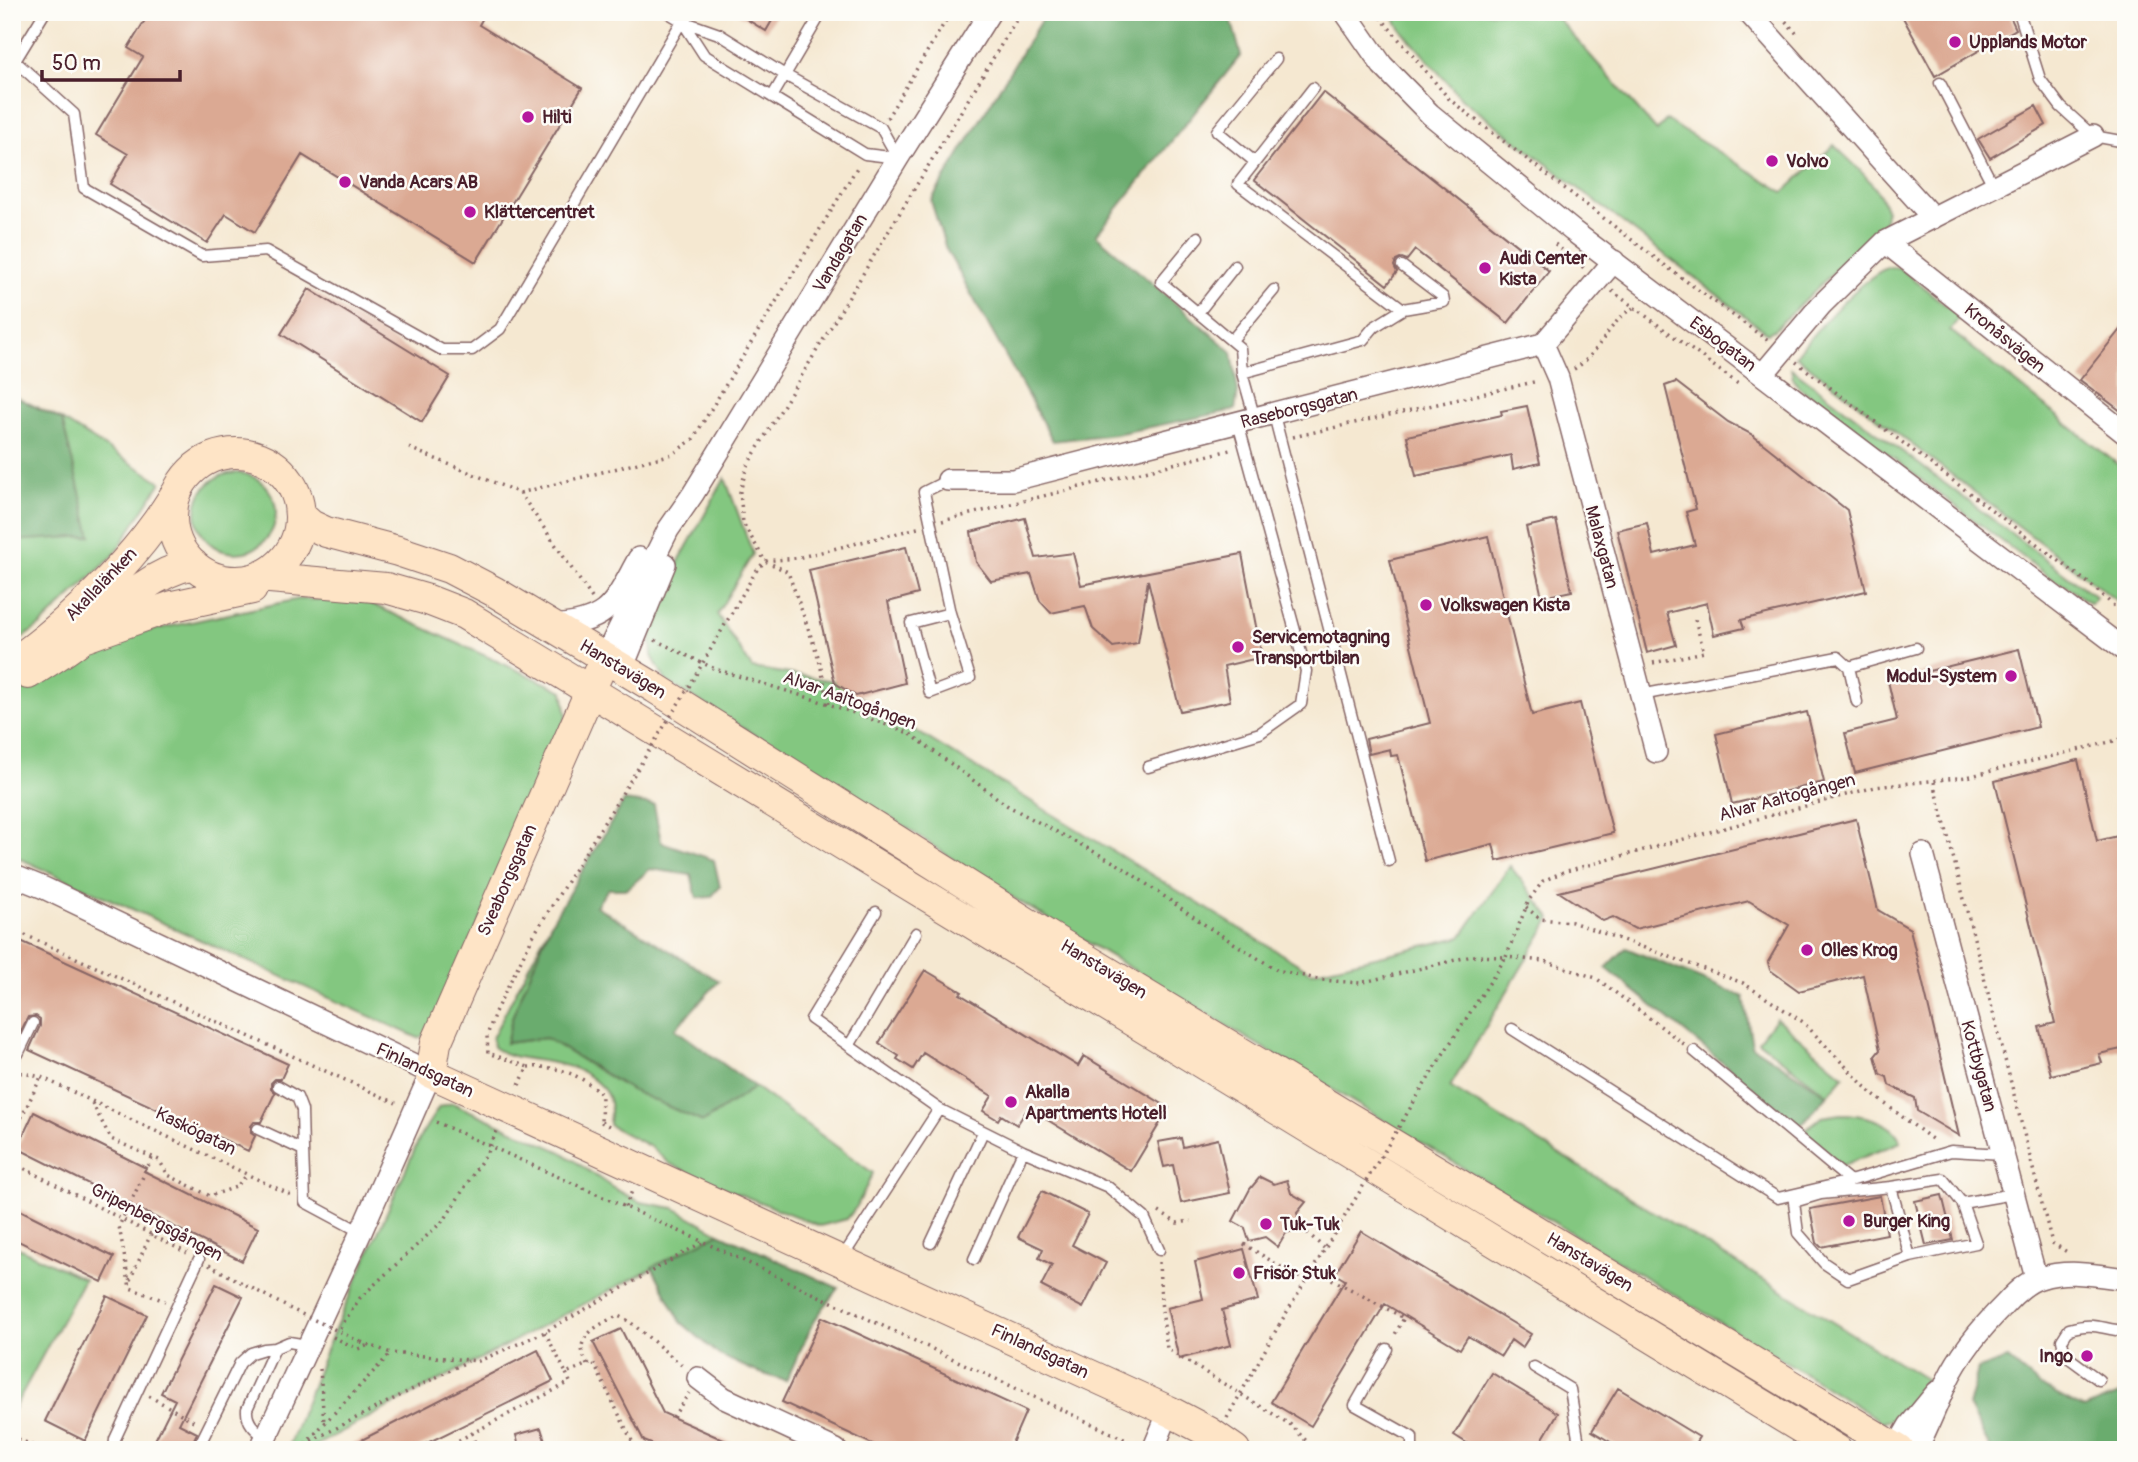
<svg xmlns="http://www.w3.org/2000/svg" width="2138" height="1462" viewBox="0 0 2138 1462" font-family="Pangolin,sans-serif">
<rect width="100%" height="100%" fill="#fdfcf7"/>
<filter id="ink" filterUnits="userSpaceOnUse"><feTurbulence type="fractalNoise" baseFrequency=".0143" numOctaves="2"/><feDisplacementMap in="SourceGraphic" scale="14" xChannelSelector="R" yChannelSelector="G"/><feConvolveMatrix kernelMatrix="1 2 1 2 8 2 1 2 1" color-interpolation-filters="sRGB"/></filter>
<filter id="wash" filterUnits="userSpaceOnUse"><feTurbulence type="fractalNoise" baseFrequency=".00686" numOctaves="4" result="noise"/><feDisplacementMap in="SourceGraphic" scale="28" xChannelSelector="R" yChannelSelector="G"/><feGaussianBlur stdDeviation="1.57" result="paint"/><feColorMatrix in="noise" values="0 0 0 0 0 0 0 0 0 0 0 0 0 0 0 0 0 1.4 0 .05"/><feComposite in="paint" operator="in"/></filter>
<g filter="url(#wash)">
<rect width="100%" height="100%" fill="#f5e8d1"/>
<path fill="#83c780" stroke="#667356" stroke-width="2" d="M1390,12h162l105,119 9,-11 118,72 50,-47c15,15 59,52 51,74 -2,5 -8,10 -11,14l-100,97 -7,3 -305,-234 -59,-67z
M1891,267l9,1 60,49 -10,13 176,141v137l-330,-252c16,-22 70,-84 95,-89z
M1791,368l305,229 -5,7 -25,-18 -13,-6 -254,-193 -6,-9z
M12,395l50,25 99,62 -47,73 -73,70 -29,20z
M196 513a40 40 0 1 1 80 0a40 40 0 1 1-80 0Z
M725,478l28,76 -36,60 35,54 82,13 477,291 150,-35 49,-71 41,52 -101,169 480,295 -21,35 -27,5 -89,-56 -811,-487 -78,-53 -238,-145 -14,-25 -2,-29 30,-68z
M299,599l66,2 198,90 4,25 -133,313 -16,9 -406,-183v-160l36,-23 82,-37z
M551,923l-38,92 -7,28 40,-5 76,47 81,37 52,-35 118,86 -16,33 -10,13 -27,7 -101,-40 -49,-22 -19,-17 -42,-22c0,-7 2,-15 1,-22 -2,-10 -7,-15 -15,-22 -30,-27 -76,-15 -102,-34l-1,-9z
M1776,1018l68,58 -16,19 -70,-54z
M452,1103l110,49 51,36 27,14 34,6 45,25 -412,217h-20l41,-105 93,-210 18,-28z
M1840,1114c21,0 53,6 61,28l-60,24 -37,-36 18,-13z
M12,1245l72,34 -72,133z"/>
<path fill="#6aac6e" stroke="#5a664c" stroke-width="2" d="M1046,12h183l12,43 -145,180 136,117 6,40 -3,18 -119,24 -63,7 -107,-192 -15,-48z
M12,395l50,25 29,116 -79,5z
M624,801l30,4 7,37 53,18 6,27 -9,10 -14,1 -6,-23 -41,-6 -23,20h-19l-12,17 123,75 -44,48 80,58 -52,35 -70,-31 -87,-53 -40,5 7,-28 38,-92z
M1626,948l118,49 8,49 76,49 -28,31 -194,-158z
M719,1233l119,55 -24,33 -28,60 -32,-10 -35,-16 -38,-33 -29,-55z
M2008,1359l32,27 44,23 42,-18v59h-135l-23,-44 10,-37z"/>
<g id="blocks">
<path fill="#dba993" d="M150,12h336l-7,13 103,63 -106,174 -174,-107 -47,77 -29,-18 -19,29 -97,-59 18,-30 -32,-19 47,-78 -15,-9z
M735,12h42l-11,19z
M1900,12h108l8,17 -81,47z
M1323,92l226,179 -41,52 -93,-73 -8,10 -5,-2 -6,3 -2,5 3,6 -10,13 -133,-105z
M2036,106l10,19 -56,33 -12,-19z
M309,289l141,87 -28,46 -141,-88z
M2126,322v93l-46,-35z
M1676,382l52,40 23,12 96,76 19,81 -125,29 3,8 -30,7 -7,-32 -40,10 9,32 -29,8 -30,-123 30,-7 7,32 41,-10 -9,-33 10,-3 -31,-123z
M1527,406l13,57 -27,6 -2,-14 -95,21 -9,-40 95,-21 -1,-4z
M1025,518l11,40 37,-5 8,32 161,-31 20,103 -38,9 6,35 -50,10 -32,-131 -10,63 -25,4 -20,-18 -8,-23 -34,7 -11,-12 -9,-27 -40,7 -15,-19 -5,-30z
M1556,520l16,71 -30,6 -16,-70z
M1488,536l44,179 48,-12 33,130 -116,28 -4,-17 -68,17 -27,-106 -7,1 -1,-7 -21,5 -3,-15 64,-16 -40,-163z
M906,547l12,47 -30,8 17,81 -49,13 -21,-13 -26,-113z
M2019,649l19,78 -183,46 -10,-40 52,-13 -9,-39z
M1807,712l17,70 -92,22 -16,-70z
M2078,760l19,81 29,-7v214l-27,6 3,9 -51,12 -12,-48 16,-4 -60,-242z
M1856,819l22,91 32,19 49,207 -42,-25 -2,-13 -26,-13 -2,-8 -7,-3 -5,-18 5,-6 -17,-75 -64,16 -29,-21 -2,-8 21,-37 -40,-24 -114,28 -22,-12 -10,4 -44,-29z
M12,937l276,127 -7,15h-6l-4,4v6l4,4 -14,29h-7l-3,4v7l4,3 -7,15 -219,-101 11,-24v-7l-4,-3 -8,1 -13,26 -3,-1z
M925,970l37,22 -2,2 118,72 6,-10 85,52 -38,63 -103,-63 -11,17 -16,-10 -3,5 -15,-9 9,-15 -69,-43 -10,16 -16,-10 2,-3 -20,-13z
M34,1112l112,56 -2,3 114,57 -16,33 -225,-113z
M1181,1138l2,9 35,-8 12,54 -49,10 -8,-38 -9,2 -6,-25z
M1260,1177l14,7 13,-4 4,13 15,9 -9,11 5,15 -16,5 -8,14 -13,-10 -16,4 -4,-13 -12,-7 17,-32z
M1042,1191l46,23 -16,31 34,18 -23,45 -42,-22 11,-21 -13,-7 4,-9 -25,-12z
M1942,1195l11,45 -27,5 -11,-44z
M1880,1196l7,38 -66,13 -4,-4 -7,-34z
M12,1206l102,51 -12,25 -90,-44z
M1361,1231l170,103 -9,14 -11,-8 -10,16 -33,-20 -8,13 -75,-45 -74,122 -40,-24 74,-122 -10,-6z
M1244,1249l14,51 -36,10 9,35 -52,14 -12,-51 36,-9 -8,-37z
M216,1284l27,13 -64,127 18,9 -8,17h-39l25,-50 -14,-7z
M107,1296l40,19 -62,126 -40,-20z
M822,1317l204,94 -17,39h-124l-103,-48z
M621,1329l42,84 83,37h-80l-22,-9 -51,-99z
M538,1350l15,31 -140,69h-71z
M1492,1373l66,40 -22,37h-58l-24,-15z
M1618,1388l81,49 -8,13h-67l-32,-19z
M541,1428l7,22h-28l-4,-15z"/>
</g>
</g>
<g filter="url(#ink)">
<use href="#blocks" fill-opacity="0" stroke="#866565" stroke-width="2"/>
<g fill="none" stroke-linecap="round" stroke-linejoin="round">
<defs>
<path id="lane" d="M45,12l-30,49 59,53 10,74 118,68 64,-5 176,99h30l28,-21 182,-308
M667,12l15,9 37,13 66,41 96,53 17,30
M2019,12l21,67 21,28 32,29 33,6
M682,21l22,34 161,99 33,4
M1940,83l54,104
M772,97l50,-85
M1255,162l-38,-31 59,-72
M1198,237l-37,45 79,66 2,25
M1402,266l41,31 1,5 -41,7
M1198,313l37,-47
M1232,340l42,-50
M1274,415l115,446
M1255,419l-13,-46 121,-33 11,-13 29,-18 -165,-125 75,-96
M948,480l-24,12 26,121 -39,10 19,70 40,-15 -20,-65
M1849,667l8,35
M1641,695l197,-38 11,10 67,-19
M1148,767l112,-34 41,-29 5,-33 -68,-248
M876,912l-65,107 128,90 84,42 85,36 36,30 15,33
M1512,1029l266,169 72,-17 101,-30 52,3
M849,1046l67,-113
M1694,1051l156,130
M12,1057l6,-3 15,-31
M278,1086l19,11 5,13 1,40
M258,1129l45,21 2,52 56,30
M1891,1187l-70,7 -27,8 4,31 26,30 24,16 62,-22
M1962,1203l14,40 -66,14 -19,-70 52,-8 19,24 51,-9
M931,1243l52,-111
M842,1258l97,-149
M974,1259l49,-108
M1387,1349l-32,56 57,32v13
M1534,1367l36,22 10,61
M2099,1380l-34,-25 -3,-15 7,-11c28,-8 32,1 57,2
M265,1437c-10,-7 -19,-15 -18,-28l28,-61
M114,1450l1,-11 84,-180
M197,1450l43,-87 11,-10 13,-4 11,-1 14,-6 18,3"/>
<path id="street" d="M1345,12l37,53 48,49 143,117 553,420
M1748,12l185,206
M1885,242l241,192
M1543,344l15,34 98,374
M1763,374l58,-69 64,-63 208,-106
M948,480h65l530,-136 71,-83
M552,626c59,-4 61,-22 87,-68
M604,659l64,-129 25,-36 205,-336 92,-146
M622,669l43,-105
M1923,854l113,424
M12,875l32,13 387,185 -70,159 -101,218
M698,1378l26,20 112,52
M1153,1450l16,-39
M1895,1450l14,-24 28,-34
M1916,1450c12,-23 21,-46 31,-69 14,-30 36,-55 59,-78 8,-9 22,-22 34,-25 28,-9 57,-3 86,1"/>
<path id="secondary" d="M172 517a64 64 0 1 1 128 0a64 64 0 1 1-128 0Z
M300,515l11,10 15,7 72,19 51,17 46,24 160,96 398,251 846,511
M258,577l128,11 42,12 36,14 1373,836
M80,639l93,-33 79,-17
M12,663c21,-13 38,-28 56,-44 41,-37 78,-77 107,-124
M28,674c18,-11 37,-22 54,-36 34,-29 65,-64 111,-74
M431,1073l738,338 40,21 26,18
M431,1073l5,-30 162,-370"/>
</defs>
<use href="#lane" stroke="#866565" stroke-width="13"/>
<use href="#street" stroke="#866565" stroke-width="24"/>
<use href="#secondary" stroke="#866565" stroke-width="32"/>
<path stroke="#866565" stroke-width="3.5" stroke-dasharray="2 5" stroke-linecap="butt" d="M1376,12l74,88 221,170 96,70
M1781,16l16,18
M887,118l64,-106
M1555,244l29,24
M1612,291l129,95
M1796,362l295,223 35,32
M1574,369c26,-15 34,-47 59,-61
M1293,437l245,-56
M409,448l111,45 72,105
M520,493l153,-39 20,-15 165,-273
M942,521l288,-71
M756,571l9,-10 32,-3 121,-30
M655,640l60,29 114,35 80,29 99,73 111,59 92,64 66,41 44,10 39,3 112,-27 34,1 -66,102
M1653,663l51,-11 -10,-36
M829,704l-10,-45 -31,-87 -23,-11 -22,-38 -3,-31 7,-26 274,-454
M1934,782l118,461 17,10
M1526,907l14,12 32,3 171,61 60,39 69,72 61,46
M12,929l384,174
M1684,1044l-88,-66 -52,-17 -38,-4 23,-57 14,-19 20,-9 312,-85 92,-10 159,-39
M528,1067c28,-2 55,8 74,28l-1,27
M14,1071l27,6 250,118
M519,1085l9,-18 -40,-14 -1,-17 8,-24 38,-76
M92,1103l19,36 48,21 9,15 42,21 26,-9 11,-12
M436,1122l272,122 429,201
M601,1122l8,4
M12,1137l29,-60
M152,1158l-33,68 11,62 35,13
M12,1162l175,91
M625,1207l7,-16
M1159,1212l18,11 14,-2
M1302,1228l22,20
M1244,1244l53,33 29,-1 78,42 -11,20
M1159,1262l2,39 6,48 124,76 24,25
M209,1265l80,43
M130,1280l21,-46
M340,1328l20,-30 85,-79 45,-72 7,-17
M545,1332l21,41 27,-11 42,85 5,3
M333,1337l25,12 11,-4
M361,1342l30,11 88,8 66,-29 158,-90
M587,1365c-2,-6 -5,-12 -5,-18 1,-15 23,-26 36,-31l11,5 55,46
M320,1369l4,54
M149,1396l48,27
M673,1417l16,-24
M1227,1418l52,-93
M472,1433l5,17
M12,1436l30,14
M305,1444l163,-83
M302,1450l3,-6 86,-91
M440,1450l130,-68 -4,-9
M657,1450v-4"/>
<use href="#lane" stroke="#fff" stroke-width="10"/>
<use href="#street" stroke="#fff" stroke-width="21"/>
<use href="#secondary" stroke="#fee4c6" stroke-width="30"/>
<path stroke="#866565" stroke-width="3.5" stroke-dasharray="2 5" stroke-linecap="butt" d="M533,936l157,-251 66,-114
M289,1308l72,34
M1279,1325l161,-266"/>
</g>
</g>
<g fill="#b5179e" stroke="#fdfcf7" stroke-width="2.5">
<circle cx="1955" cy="42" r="7"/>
<circle cx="528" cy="117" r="7"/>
<circle cx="1772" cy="161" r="7"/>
<circle cx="345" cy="182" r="7"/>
<circle cx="470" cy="212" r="7"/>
<circle cx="1485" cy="268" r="7"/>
<circle cx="1426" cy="605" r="7"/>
<circle cx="1238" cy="647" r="7"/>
<circle cx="2011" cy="676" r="7"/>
<circle cx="1807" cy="950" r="7"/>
<circle cx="1011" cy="1102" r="7"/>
<circle cx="1849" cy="1221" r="7"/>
<circle cx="1266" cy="1224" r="7"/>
<circle cx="1239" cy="1273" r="7"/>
<circle cx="2087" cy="1356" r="7"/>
</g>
<g text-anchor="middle" stroke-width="5" stroke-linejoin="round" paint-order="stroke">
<g font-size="18" font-weight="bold" fill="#4a1f2b" stroke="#fdfcf7" text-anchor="start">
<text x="1969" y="48">Upplands Motor</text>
<text x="542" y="123">Hilti</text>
<text x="1786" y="167">Volvo</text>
<text x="359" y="188">Vanda Acars AB</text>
<text x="484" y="218">Klättercentret</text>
<text x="1499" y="264">Audi Center<tspan x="1499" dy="21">Kista</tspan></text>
<text x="1440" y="611">Volkswagen Kista</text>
<text x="1252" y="643">Servicemotagning<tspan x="1252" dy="21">Transportbilan</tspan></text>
<text x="1997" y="682" text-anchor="end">Modul-System</text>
<text x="1821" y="956">Olles Krog</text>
<text x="1025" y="1098">Akalla<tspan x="1025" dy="21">Apartments Hotell</tspan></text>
<text x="1863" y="1227">Burger King</text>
<text x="1280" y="1230">Tuk-Tuk</text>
<text x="1253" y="1279">Frisör Stuk</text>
<text x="2073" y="1362" text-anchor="end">Ingo</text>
</g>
<g font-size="18" fill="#4a1f2b" stroke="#fdfcf7">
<text transform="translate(840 253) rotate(-59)" y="6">Vandagatan</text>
<text transform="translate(2005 338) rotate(39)" y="6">Kronåsvägen</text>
<text transform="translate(1723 344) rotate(37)" y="6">Esbogatan</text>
<text transform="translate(1299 408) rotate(-14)" y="6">Raseborgsgatan</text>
<text transform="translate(1602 547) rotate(75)" y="6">Malaxgatan</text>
<text transform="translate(101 584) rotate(-46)" y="6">Akallalänken</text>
<text transform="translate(623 669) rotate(31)" y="6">Hanstavägen</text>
<text transform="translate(850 700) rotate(20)" y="6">Alvar Aaltogången</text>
<text transform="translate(1787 797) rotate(-15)" y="6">Alvar Aaltogången</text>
<text transform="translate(507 880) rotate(-66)" y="6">Sveaborgsgatan</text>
<text transform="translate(1104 969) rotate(31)" y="6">Hanstavägen</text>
<text transform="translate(1979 1066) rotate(75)" y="6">Kottbygatan</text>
<text transform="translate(425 1070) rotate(25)" y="6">Finlandsgatan</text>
<text transform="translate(196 1131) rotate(26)" y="6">Kaskögatan</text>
<text transform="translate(157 1222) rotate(28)" y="6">Gripenbergsgången</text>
<text transform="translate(1590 1262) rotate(31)" y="6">Hanstavägen</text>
<text transform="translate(1040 1351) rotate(25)" y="6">Finlandsgatan</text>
</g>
</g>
<rect width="2138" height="1462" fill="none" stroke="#fdfcf7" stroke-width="42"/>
<path d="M42 70v10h138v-10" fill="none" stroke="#4a1f2b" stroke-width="3.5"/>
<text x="52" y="70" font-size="21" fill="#4a1f2b" stroke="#fdfcf7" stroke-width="5" paint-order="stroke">50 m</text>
</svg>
